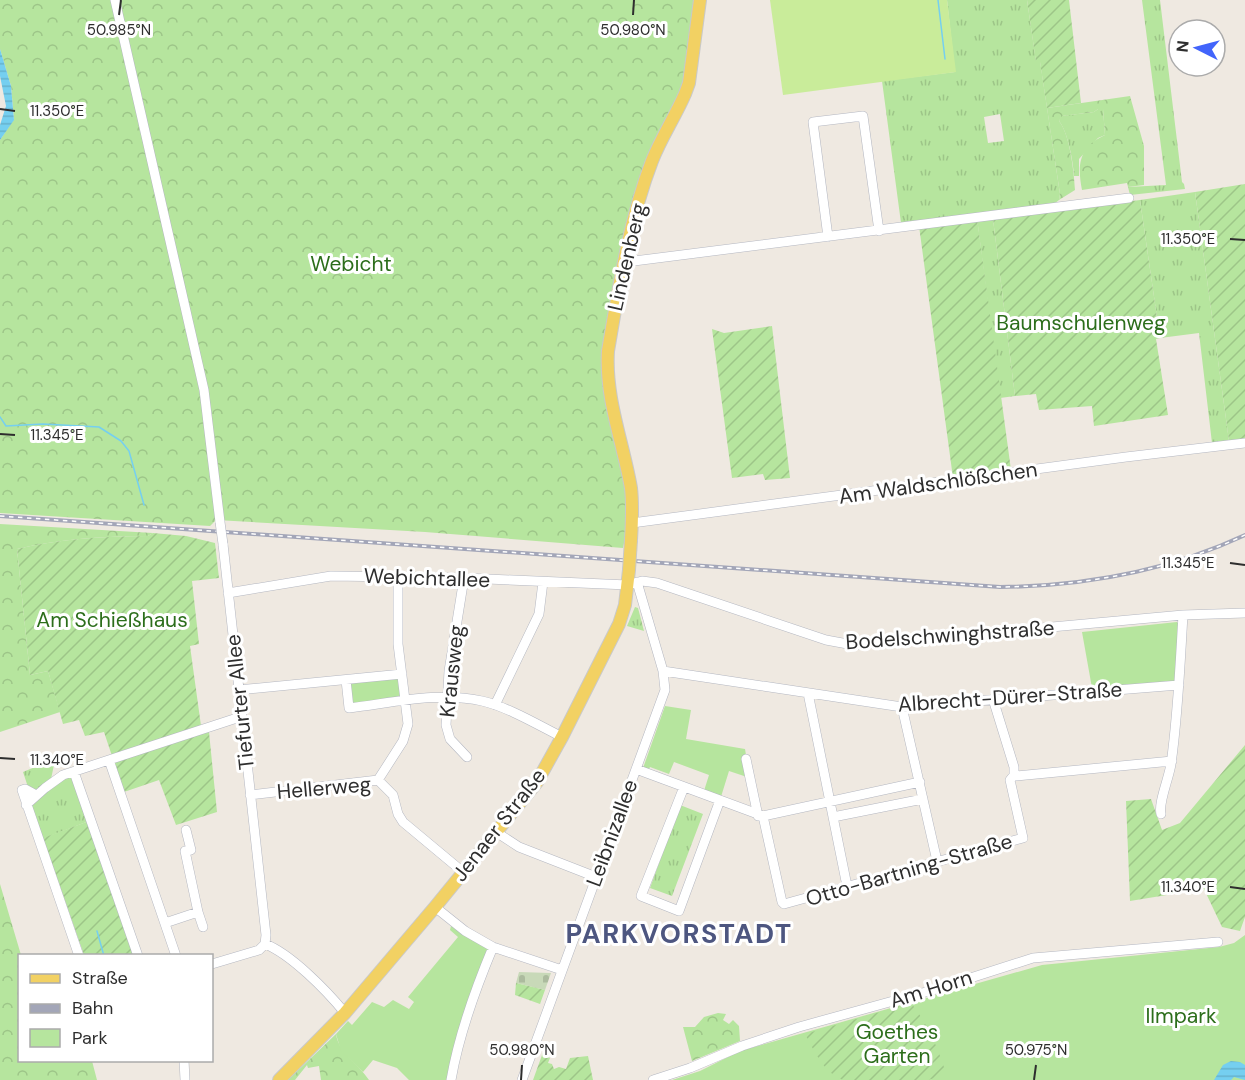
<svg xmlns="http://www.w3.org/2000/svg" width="1245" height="1080" viewBox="0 0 1245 1080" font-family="'DM Sans',sans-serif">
<defs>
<pattern id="grass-tufts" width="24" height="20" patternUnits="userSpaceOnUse" patternTransform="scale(1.5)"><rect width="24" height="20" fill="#b6e59e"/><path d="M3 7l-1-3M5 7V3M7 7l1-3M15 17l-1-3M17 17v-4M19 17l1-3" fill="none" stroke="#9dc588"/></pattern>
<pattern id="forest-crowns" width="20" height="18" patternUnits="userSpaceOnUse" patternTransform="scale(1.5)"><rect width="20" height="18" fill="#b6e59e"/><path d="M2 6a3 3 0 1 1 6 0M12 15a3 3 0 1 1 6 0" fill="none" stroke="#9dc588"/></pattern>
<pattern id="cemetery-stones" width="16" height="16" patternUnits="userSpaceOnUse" patternTransform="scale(1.5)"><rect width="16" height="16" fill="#c8d9b8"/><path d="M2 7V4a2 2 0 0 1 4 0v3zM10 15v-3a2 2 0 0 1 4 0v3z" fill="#acbb9e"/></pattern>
<pattern id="garden-furrows" width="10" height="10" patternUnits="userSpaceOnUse" patternTransform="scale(1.5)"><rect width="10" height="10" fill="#b6e59e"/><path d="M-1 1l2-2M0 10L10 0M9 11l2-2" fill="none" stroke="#9dc588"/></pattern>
<pattern id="water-rules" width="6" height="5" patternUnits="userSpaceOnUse" patternTransform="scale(1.5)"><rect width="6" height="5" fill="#75cff0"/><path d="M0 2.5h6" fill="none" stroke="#66b2ce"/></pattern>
</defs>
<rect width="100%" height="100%" fill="#efe9e1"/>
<path fill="url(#grass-tufts)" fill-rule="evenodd" d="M947,0h80l9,61h4l20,133 -1,6 -5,4 -153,19 -19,-142 73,-9zM1000,114l4,27 -16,2 -4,-26z
M1142,0h18l22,182 2,2 1,5 -55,6 -2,-8 38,-2z
M1098,109h5l2,26 -7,3 -19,21v17h-5c-1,-14 -6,-44 -15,-55l2,-5 33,-4z
M1195,192l34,249 -17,2 -13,-110 -39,5 -20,-138z
M977,218l16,1 22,177 -15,2z
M635,607l3,1 6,23 -17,-5z
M47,762h4l3,3 -3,14 -15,11 -8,-3 -5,-15z
M71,777l18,44 -47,18 -11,-35 29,-23z
M680,805l23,9 -31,82 -22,-8z"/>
<path fill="url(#forest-crowns)" d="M0,0h696l-13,90 -23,44 -56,216 23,150 -1,33 -3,15 -198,-16 -209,-12 -6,6 -210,-13v-373l14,-21 -3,-33 -11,-37z
M1130,96l14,50v39l-16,2 -1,-4 -45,7c-5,-26 -3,-43 23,-55l-2,-26h-5l-4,3 -32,4 -3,5c11,13 15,51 16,69l-16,10 1,-6 -13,-86z
M0,524l153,9 -5,3c-44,0 -88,3 -131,13l13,126 18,-4 12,41 -60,20z
M0,884l21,71 -1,105 72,1 5,19h-97z
M718,1013l8,1 -3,6 6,4 4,-4 6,6 1,15 -48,20 -9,-34h12l9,-10z
M336,1034c3,20 22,29 33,46h-48l-2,-14 -11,2 -1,-3 -12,15h-7z"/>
<path fill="url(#cemetery-stones)" d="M519,972l32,1 -6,17 -29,-7z"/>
<path fill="#b6e59e" d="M1177,622l2,3 -4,56 -83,7 -10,-56z
M399,678l2,21 -50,6 -2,-22z
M665,706l26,4 -5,29 59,10 5,29 -21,-7 -9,29 -17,-6 6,-19 -35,-13 -5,12 -19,-7 -3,6 -5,-2z
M451,926l39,24 -42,130h-39l-12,-12 -24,-8 -10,12 -22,-21 -5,-17 12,-13 4,4 20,-23 12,5 9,-7 16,9 5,-7 -6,-5 50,-60 -8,-7z
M1245,935v145h-573l28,-9 40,-20 302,-86 177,-18 15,-4z"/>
<path fill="url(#garden-furrows)" d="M1027,0h42l12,103 -34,5 -7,-46h-4z
M1245,184v256l-16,1 -34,-249z
M1140,200l20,138 -4,1 12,76 -74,11 -2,-20 -53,4 -3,-16 -21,2 -22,-177z
M977,218l34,252 -58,8 -34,-252z
M772,326l18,152 -25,2 -2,-6 -31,4 -20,-149 12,4z
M153,533l33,3 29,7 4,35 -27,3 7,63 -9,2 12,87 7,-1 8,80 -41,13 -17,-45 -35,12 -20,-60 -19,4 -6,-16 -16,4 -15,-53 -18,4 -13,-126c42,-10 87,-13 131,-13z
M1245,745v172l-5,14 -18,-4 -18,-38 -74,12 -4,-100 25,-2 11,31 18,-7z
M89,821l46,134h-51l-41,-117z
M516,983l29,7 -5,14 -25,-9z
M911,1003c18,23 26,43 35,70l-2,3 -17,4h-84c-20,-8 -28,-28 -38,-46z
M546,1044l8,3 -6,10 2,1 -2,5 4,1 2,5 5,-2 7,2 4,-11 18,-2 5,24h-60z"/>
<path fill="#c9ec9a" d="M770,0h177l9,72 -173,23z"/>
<path fill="url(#water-rules)" d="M0,49l11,37 3,34 -14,20v-15l6,-19 -6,-30z
M1231,1061l9,1 5,3v15l-11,-3 -3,3h-17l9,-15z"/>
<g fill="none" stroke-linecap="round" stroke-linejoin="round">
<path stroke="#75cff0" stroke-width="1.5" d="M938,0l7,59
M0,417l6,9 37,-2 56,3 22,14 8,10 15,54
M97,931l7,25"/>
<defs>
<path id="minor" d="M115,0l89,390 16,132
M828,237l-15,-115 50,-6 16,115
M625,260l9,1 495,-63
M632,523l494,-66 119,-14
M464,578l-15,93 -3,54 4,14 17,18
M228,593l103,-17 133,2 164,7 14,-4 15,2 169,57 27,5 330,-30 62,-2
M663,671l239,36 277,-22
M346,680l3,28c43,-5 91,-17 133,-7 26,6 56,24 80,36
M238,690l164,-16
M808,693l39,193
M993,699l21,68v8l2,1 156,-15
M495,705l44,-91 4,-32
M902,707l35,154
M746,759l12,57
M109,760l67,196
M636,769l127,47 157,-34
M74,772l64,184
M378,780l25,-39 5,-17 -10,-80v-68
M684,787l-43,109 38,15 41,-111
M36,795l-11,-6 -3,1 57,166
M250,795l128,-15 15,15 5,19 5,8 60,50
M26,805l19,-17 18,-13 177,-58
M1161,814c-3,-11 8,-36 10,-50 7,-49 9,-99 12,-149
M763,816l19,86 2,2 239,-66 -13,-58 4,-5
M833,817l90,-18
M186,830l5,20 -6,1 13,61 5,15
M496,832l23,15 77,30
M435,907l30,24 28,16 69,23
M165,923l33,-11
M265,944c26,10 62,47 80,69
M212,964l47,-14 6,-6 1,-9 -43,-391
M184,1060l1,20
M451,1080c8,-46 24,-90 42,-133
M522,1080l143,-390 -2,-19 -26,-89
M653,1080l37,-12 52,-22 57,-19 134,-37 100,-32 185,-16"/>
<path id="major" d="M631,540c1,-17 2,-35 0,-52 -8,-46 -26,-90 -23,-137 11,-64 21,-130 44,-190 9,-23 23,-44 33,-67l4,-11 11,-83
M279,1080l66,-67 90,-106 102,-125 25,-45 57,-113 6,-19 4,-35"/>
</defs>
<use href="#minor" stroke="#b4b7c1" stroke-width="10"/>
<use href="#major" stroke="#c9c9c9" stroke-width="14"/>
<use href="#minor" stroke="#fff" stroke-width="9"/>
<use href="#major" stroke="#f2d163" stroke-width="12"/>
<defs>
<path id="rail" d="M0,516l1000,71c85,-1 168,-16 245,-52"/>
</defs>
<use href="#rail" stroke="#a3a6b8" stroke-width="4"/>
<use href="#rail" stroke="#fff" stroke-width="1.5" stroke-dasharray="4.5" stroke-linecap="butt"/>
<defs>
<path id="minor-bridge" d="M220,522l3,22"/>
<path id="major-bridge" d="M629,570l2,-30"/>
</defs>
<use href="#minor-bridge" stroke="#b4b7c1" stroke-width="10" stroke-linecap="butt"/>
<use href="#major-bridge" stroke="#c9c9c9" stroke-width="14" stroke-linecap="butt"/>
<use href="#minor-bridge" stroke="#fff" stroke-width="9"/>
<use href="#major-bridge" stroke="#f2d163" stroke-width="12"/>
</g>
<path fill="none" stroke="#2e2e2e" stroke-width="2" d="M119,15l2,-15M633,15l1,-15M0,109l15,2M1230,239l15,1M0,434l15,1M1230,563l15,2M0,758l15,1M1230,887l15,2M521,1080l1,-15M1034,1080l2,-15"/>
<g text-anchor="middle" stroke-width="6" stroke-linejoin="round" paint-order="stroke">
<g font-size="21" fill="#2e2e2e" stroke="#fff">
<text transform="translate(627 257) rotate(-77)" y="7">Lindenberg</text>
<text transform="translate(938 483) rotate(-8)" y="7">Am Waldschlößchen</text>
<text transform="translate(427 578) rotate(2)" y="7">Webichtallee</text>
<text transform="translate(950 635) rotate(-4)" y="7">Bodelschwinghstraße</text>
<text transform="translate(452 671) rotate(-84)" y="7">Krausweg</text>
<text transform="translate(1010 697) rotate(-4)" y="7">Albrecht-Dürer-Straße</text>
<text transform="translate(240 702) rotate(-96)" y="7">Tiefurter Allee</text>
<text transform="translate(324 788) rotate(-5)" y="7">Hellerweg</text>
<text transform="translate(499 825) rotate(-52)" y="7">Jenaer Straße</text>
<text transform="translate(612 833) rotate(-70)" y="7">Leibnizallee</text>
<text transform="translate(909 870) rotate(-16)" y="7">Otto-Bartning-Straße</text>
<text transform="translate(931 989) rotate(-17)" y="7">Am Horn</text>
</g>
<g font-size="21" fill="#2c6e1b" stroke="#fff">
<text x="351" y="271">Webicht</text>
<text x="1081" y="330">Baumschulenweg</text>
<text x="112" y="627">Am Schießhaus</text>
<text x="1181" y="1023">Ilmpark</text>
<text x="897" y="1039">Goethes<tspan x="897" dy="24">Garten</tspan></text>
</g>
<g font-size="27" font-weight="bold" letter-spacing="1.5" fill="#4d5680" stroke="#fff">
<text x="679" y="943">PARKVORSTADT</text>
</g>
</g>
<g font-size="15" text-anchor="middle" fill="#2e2e2e" stroke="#fff" stroke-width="6" stroke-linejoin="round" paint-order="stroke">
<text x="119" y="35">50.985°N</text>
<text x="633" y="35">50.980°N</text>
<text x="57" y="116">11.350°E</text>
<text x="1188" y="244">11.350°E</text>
<text x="57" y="440">11.345°E</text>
<text x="1188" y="568">11.345°E</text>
<text x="57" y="765">11.340°E</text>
<text x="1188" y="892">11.340°E</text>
<text x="522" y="1055">50.980°N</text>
<text x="1036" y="1055">50.975°N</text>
</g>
<rect x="18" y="954" width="195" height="108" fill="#ffffff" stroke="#ababab" stroke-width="1.5"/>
<rect x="30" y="974" width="30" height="9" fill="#f2d163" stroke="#ababab" stroke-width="1.5"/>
<text x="72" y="984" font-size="18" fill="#2e2e2e">Straße</text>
<rect x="30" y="1004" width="30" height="9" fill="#a3a6b8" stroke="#ababab" stroke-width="1.5"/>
<text x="72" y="1014" font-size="18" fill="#2e2e2e">Bahn</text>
<rect x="30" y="1029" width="30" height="18" fill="#b6e59e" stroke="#ababab" stroke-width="1.5"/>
<text x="72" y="1044" font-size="18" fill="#2e2e2e">Park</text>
<g transform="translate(1197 48) rotate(276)"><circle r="28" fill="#ffffff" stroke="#ababab" stroke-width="1.5"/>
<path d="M0-4.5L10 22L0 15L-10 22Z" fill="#4264fb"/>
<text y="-9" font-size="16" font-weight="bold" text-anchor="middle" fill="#2e2e2e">N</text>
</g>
</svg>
